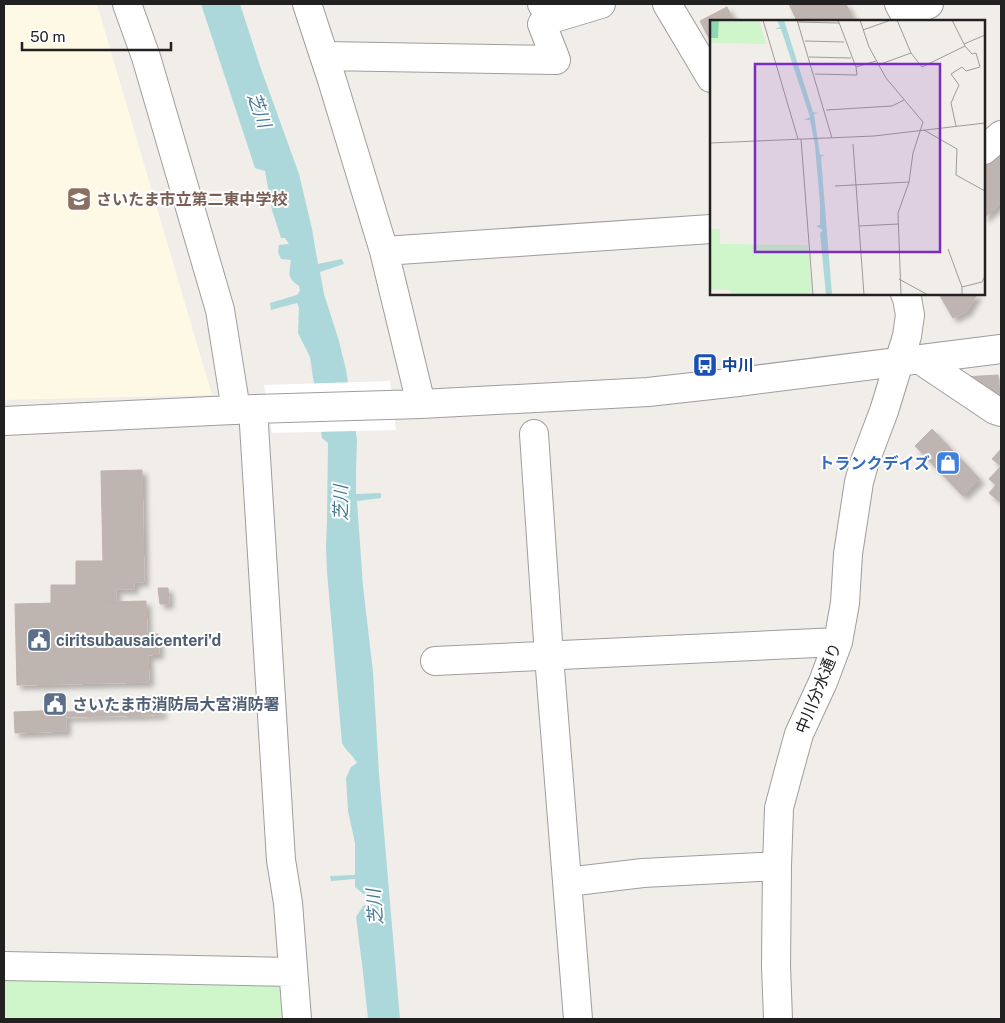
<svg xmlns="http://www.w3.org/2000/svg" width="1005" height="1023" viewBox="0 0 1005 1023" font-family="'Public Sans','Noto Sans JP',sans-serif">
<defs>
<filter id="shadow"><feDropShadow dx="4.5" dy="4.5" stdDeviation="2.5" flood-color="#0004"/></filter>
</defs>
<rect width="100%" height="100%" fill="#f1ede8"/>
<path fill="#fdf9e5" d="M4,4h93l115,391 -208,5z"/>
<path fill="#cef6ca" d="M4,977l284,3 3,39h-287z"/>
<path fill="#acd8db" d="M201,4h39l20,62 39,108 13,55 6,35 24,-5 2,5 -24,8 4,22 15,47 7,29 11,70 -1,30v24l25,-1v5l-24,3 6,85 10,86 6,102 21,245h-32l-5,-47 -7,-55 7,-11 6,-3 -2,-6 -12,-10v-8l-24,2 -1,-5 25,-1v-32l-7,-32 -2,-33 5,-11 6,-4c-4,-8 -11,-12 -15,-20l-15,-171 -1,-26 1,-26 1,-77 -6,-5 -12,-81 -12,-24 1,-25 -2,-5 -26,7 -1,-7 27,-8 3,-4 -1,-5c-12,-8 -10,-12 -8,-26l-10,-1 -3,-7 1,-7 10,-1 -4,-6h-4l-9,-28 -7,-39 -10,-3z"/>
<path fill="#fff" d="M390,381l6,49 -124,3 -8,-48z"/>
<path fill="#beb5b1" stroke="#c1b2ac" filter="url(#shadow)" d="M789,4h57l8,17h-57z
M727,7l7,14h-23v21l-11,-21z
M1001,148v55l-17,15v-55z
M939,294h38l-10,17 -14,7z
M998,375l2,23 -36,-21z
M932,429l48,50 -17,17 -48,-50z
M1001,449v54l-12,-10 7,-8 -7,-6 12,-13 -9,-7z
M142,470l2,112h-10v7h-18v13l-65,1v-18h25v-24h27l-2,-90z
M158,588h10l1,16h-9z
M146,601l1,33h11l1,20 -11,1 1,27 -132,3 -2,-81z
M148,709v6l-81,2v-5z
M149,709h13v5l-13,1z
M66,710v21l-51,2 -1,-21z"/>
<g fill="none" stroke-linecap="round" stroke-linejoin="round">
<defs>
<path id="minor" d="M127,4l19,53 74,253 16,100
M307,4l25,76 52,171 37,153
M542,4l9,15 50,-15
M667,4l44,74
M899,4l6,11 24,-11
M324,56l232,4 -14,-36 8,-6
M984,150l17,-15
M384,251l327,-22
M919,359l76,51 6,2
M253,409l28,451 7,43 9,116
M4,421l249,-12 168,-5 227,-12 90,-10 263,-33
M534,434l15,222 29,363
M435,661l403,-19
M567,882l76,-9 134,-7
M4,966l289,6
M778,1019l-2,-54 1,-99 2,-58 9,-34 11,-40 24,-52 15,-40 7,-39 3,-49 11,-72 5,-18 20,-53 23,-75 3,-21 -3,-17 -2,-4"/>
</defs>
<use href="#minor" stroke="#9e9e9e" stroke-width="30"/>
<use href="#minor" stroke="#fff" stroke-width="28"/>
</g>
<defs>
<symbol id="school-square" viewBox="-11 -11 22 22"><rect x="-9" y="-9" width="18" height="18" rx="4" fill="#8d6e63" stroke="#fff"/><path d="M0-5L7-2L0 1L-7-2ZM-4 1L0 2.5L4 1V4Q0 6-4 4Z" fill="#fff"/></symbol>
<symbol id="bus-square" viewBox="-11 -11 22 22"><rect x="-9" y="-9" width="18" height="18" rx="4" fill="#1a4fb4" stroke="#fff"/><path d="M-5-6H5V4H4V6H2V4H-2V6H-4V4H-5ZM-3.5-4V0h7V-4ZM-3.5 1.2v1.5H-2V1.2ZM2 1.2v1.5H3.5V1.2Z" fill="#fff"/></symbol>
<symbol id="shop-square" viewBox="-11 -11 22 22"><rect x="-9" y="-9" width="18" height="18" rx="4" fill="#3f7fe0" stroke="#fff"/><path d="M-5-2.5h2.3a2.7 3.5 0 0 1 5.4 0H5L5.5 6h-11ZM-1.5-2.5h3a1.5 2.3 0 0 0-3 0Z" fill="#fff"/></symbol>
<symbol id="civic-square" viewBox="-11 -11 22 22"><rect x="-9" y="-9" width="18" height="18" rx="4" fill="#5c6f8a" stroke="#fff"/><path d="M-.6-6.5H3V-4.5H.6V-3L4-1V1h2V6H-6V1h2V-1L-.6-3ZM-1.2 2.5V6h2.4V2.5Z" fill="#fff"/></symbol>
</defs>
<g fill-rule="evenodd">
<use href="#school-square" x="65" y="185" width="28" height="28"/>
<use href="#bus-square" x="691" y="351" width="28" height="28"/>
<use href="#shop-square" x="934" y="449" width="28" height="28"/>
<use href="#civic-square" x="25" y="626" width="28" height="28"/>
<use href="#civic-square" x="41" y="690" width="28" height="28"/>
</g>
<g text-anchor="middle" stroke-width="4" stroke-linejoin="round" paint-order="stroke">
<g font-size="16" font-weight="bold" fill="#785e54" stroke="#fff" text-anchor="start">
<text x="96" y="205">さいたま市立第二東中学校</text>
</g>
<g font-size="16" font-weight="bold" fill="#164399" stroke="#fff" text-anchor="start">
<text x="722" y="371">中川</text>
</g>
<g font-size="16" font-weight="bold" fill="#366cbe" stroke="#fff" text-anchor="end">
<text x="930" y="469">トランクデイズ</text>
</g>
<g font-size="16" font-weight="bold" fill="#4e5e75" stroke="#fff" text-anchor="start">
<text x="56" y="646">ciritsubausaicenteri'd</text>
<text x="72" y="710">さいたま市消防局大宮消防署</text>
</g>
<g font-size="16" fill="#212121" stroke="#fff">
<text transform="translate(818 688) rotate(-68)" y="6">中川分水通り</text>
</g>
<g font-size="18" font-style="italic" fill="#497a94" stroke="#fff">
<text transform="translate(259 110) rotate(70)" y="6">芝川</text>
<text transform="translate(341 503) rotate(-90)" y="6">芝川</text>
<text transform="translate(375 907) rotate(-95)" y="6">芝川</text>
</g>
</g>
<g transform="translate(710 20)">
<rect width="275" height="275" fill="#f1ede8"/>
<path d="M0,0h49l7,24 -56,-1zM0,209h10v15l88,1 4,50h-81l-1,-5 -20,-1z" fill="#cef6ca"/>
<path d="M0,0h9l-1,18h-8z" fill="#8dd9af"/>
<path d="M67,0h7l29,92 5,1 -4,1 6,41h5l-4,2 11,138h-6l-6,-62 3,-3 -7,-4 4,-1v-21l-5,-58 -5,-26h-6l6,-3 -29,-88h-6l5,-2z" fill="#acd8db"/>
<path fill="none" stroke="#9e9b98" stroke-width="1" d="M53,0l35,119M87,0l35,118M128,0l18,47 20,-6M150,0l9,27 17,31 37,44 -10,31 -4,29 -11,31 3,82M187,0l14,33M87,2l42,1M153,10l28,-10M95,21l39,1M254,24l21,-9M99,37l42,1M168,45l33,-12 11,14 43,-21 -13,-26M105,54l42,1 -1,-8M116,90l66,-4 12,-6M246,106l-5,-23 8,-18 -8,-11 11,-7 4,4 14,-4 -4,-14 -4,1 -7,-8M214,110l33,19 -1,26 29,16M91,119l12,156M0,123l164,-7 111,-13M143,124l11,151M125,166l74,-4M149,206l39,-2M238,229l14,38M189,259l29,16M252,275v-8l20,-5 3,-6"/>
<path fill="#7b2cbf" fill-opacity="0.15" stroke="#7b2cbf" stroke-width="2.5" d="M45,44h185v188h-185z"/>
<rect width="275" height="275" fill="none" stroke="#212121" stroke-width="2.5"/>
</g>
<rect width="1005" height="1023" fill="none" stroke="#212121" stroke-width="10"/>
<path d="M22 42v8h149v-8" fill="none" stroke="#212121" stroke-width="2.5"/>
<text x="30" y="42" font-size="15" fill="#212121" stroke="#ffffff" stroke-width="4" paint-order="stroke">50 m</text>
</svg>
